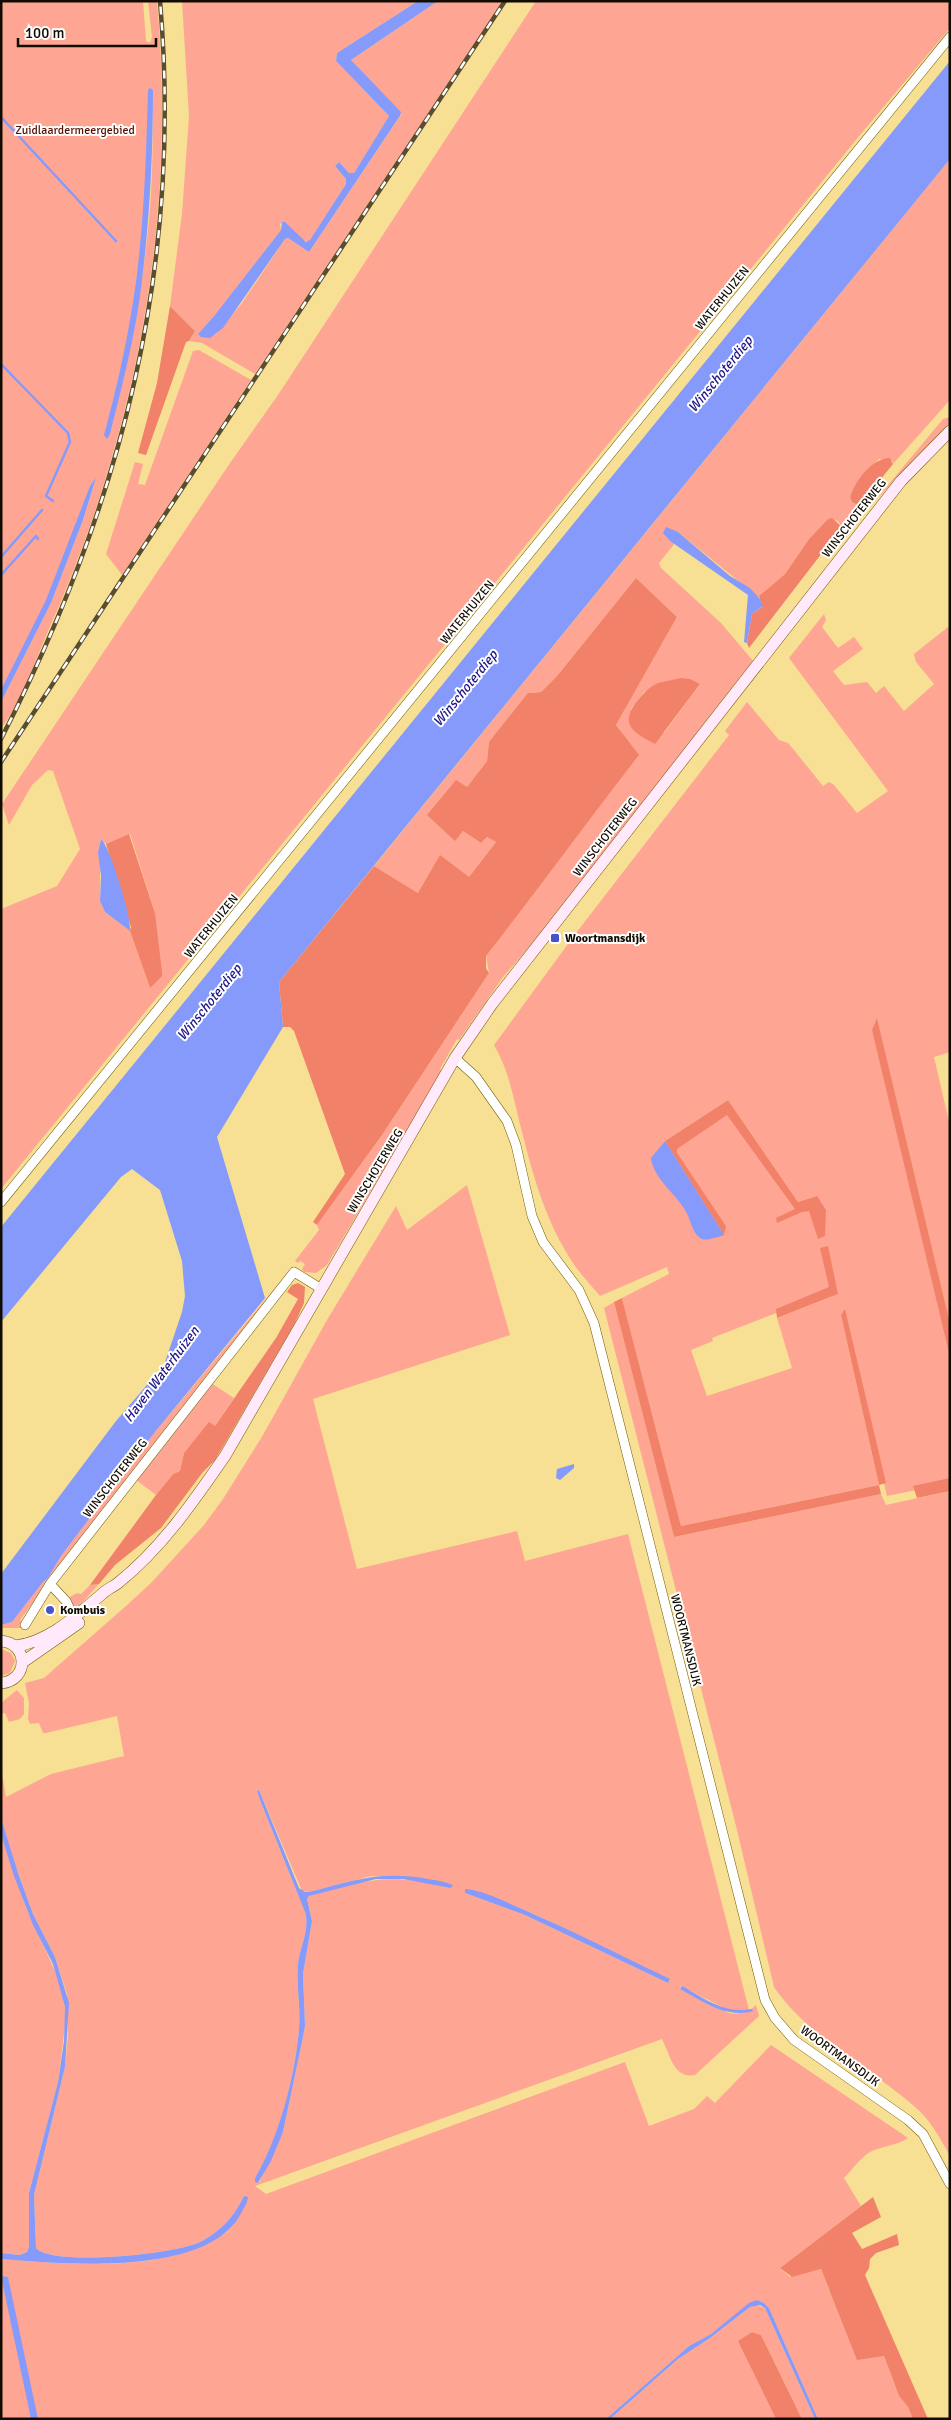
<svg xmlns="http://www.w3.org/2000/svg" width="951" height="2420" viewBox="0 0 951 2420" font-family="Signika,sans-serif">
<rect width="100%" height="100%" fill="#f7df94"/>
<path fill="#fea693" fill-rule="evenodd" d="M1,1h142l3,40 4,2 2,-6 -4,-36h9c20,216 -20,431 -108,628 -11,25 -31,81 -48,99v-26l50,-99 32,-83 13,-41 -46,117 -49,101zM150,89l3,1c0,43 0,87 -4,130 -7,73 -21,143 -39,214l17,-85 21,-158z
M182,1h236l-81,52 -1,8 53,55 -35,57h-5l-10,-11 -4,4 11,13v5l-37,58 -6,-2 -20,-18 -3,2 1,6 -67,86 -16,18h18l26,-31 43,-64 3,-1 21,14 92,-137 -50,-55 87,-59h65l-248,373 -53,-31 -13,-2 6,-10 -25,-25 12,-92 7,-98z
M536,1h414v27l-90,107 -859,1054v-280l56,-23 23,-37 -27,-78 -5,-1 -16,15 -23,40 -7,-21 226,-338 50,-71zM130,834l25,79 -5,75 -20,-57 -25,-19 -5,-11v-60l1,-2 5,5z
M950,159v241l-57,64v-3l-14,-2c-11,10 -25,24 -29,38l2,5 7,4 -17,21 -4,-6 -10,-2 -19,20 -24,35 -27,23 -80,-65 -8,9 5,2 -16,20 2,5 60,55 33,39 -201,258 -50,57 -44,63 -2,-1 -17,30 2,2 -115,194 -11,8 -12,-1 -2,-3 3,-5 -5,-3 -2,2 -3,-2 24,-31 -2,-5 65,-90 107,-162 -3,-17c52,-66 101,-134 152,-200l-22,-31 61,-108 -41,-39 -79,98 -16,16h-8l-44,50 -2,19 -20,26 -13,54 9,-10 18,12 6,-6 9,5 -27,35 -51,16 -44,-27zM672,681l28,3 -36,49 -33,-24 13,-17z
M199,350l52,30 -129,195 -16,-21 29,-92 8,2 -5,20 7,1 48,-134z
M950,417v6l-76,79 69,-83z
M824,614l2,6 -4,7 16,21 16,-11 9,12 -30,22 11,14 23,-3 9,11 8,-7 20,25 30,-27 -18,-22 -2,-8 34,-27 2,2v423l-16,5 16,69v197l-73,-304 -4,9 77,316v139l-63,13 -44,-184 -2,3 38,170 -198,41 -59,-228 47,-24 -2,-7 -67,29c-10,-12 -21,-23 -29,-36 -25,-39 -38,-84 -49,-128 -8,-30 -12,-60 -28,-87l82,-112 153,-198 -4,-4 22,-29 32,38 9,3 6,7 29,36 6,-4 5,3 23,28 31,-22 -99,-133zM728,1100l70,102 19,-6 -19,12 -69,-101 -69,40 5,-6zM836,1295l-59,23 15,50 -85,28 -16,-46 22,-9 -1,-3 67,-26z
M467,1185l43,150 -197,64 44,170 160,-38 8,30 103,-27 121,476h-21l-47,-24 -1,3 49,24c10,2 20,-1 27,-8l3,11 -64,59c-22,4 -25,-21 -33,-36l-407,147 11,8 359,-132 24,64 45,-17 13,-13 8,7 56,-58 137,93c-12,8 -26,8 -38,14 -10,6 -18,18 -26,26l17,28 -81,62 10,9 31,-8 8,21 55,66 15,40 9,11 5,12h-95l-49,-111 -5,-5 -7,-3 -46,34 -22,12 -83,73h-605v-160c64,5 159,14 214,-20 6,-3 15,-8 18,-14 6,-8 8,-20 11,-29 -10,21 -24,36 -44,46 -24,12 -147,25 -164,6l-2,-53 31,-128 3,-31 -1,-42 -12,-37 -22,-43 -19,-52 -13,-44v-51l5,30 45,-23 73,-18 -7,-40 -71,17h-3l-4,-10 -9,1 -2,-5 1,-16 -4,-20 19,-5 82,-72 26,-24 52,-57 19,-26 40,-64 64,-115 69,-114 11,24zM259,1790l43,101 7,1 62,-16 45,1 1,4c-43,-6 -68,4 -108,15l-2,3 5,22 -9,53 2,52 -3,16 -19,90 -24,51 -4,-5c25,-41 40,-101 44,-149 2,-21 -3,-43 -1,-65 2,-18 12,-34 7,-52l-45,-112 -3,-9zM465,1889l41,13 37,16 127,62 -2,3 -143,-68 -60,-22z
M285,1276l2,1 -231,295 -36,48 4,4 -3,4h-20v-3l11,-3 31,-40 5,-4 13,-22 94,-124z
M614,1302l60,235 207,-43 5,11 64,-14v665c-10,-18 -20,-37 -36,-50 -46,-40 -105,-68 -140,-119l-37,-157 -133,-522z
M211,1383l23,15 -19,28 -6,-3 -25,30 -4,18 -7,3 -17,21 -21,-16z
M99,1584l-20,22 -6,2 -5,-10 9,-5 4,1 9,-9z
M1,1649l10,4 4,8 -5,12 -9,3z
M17,1690l7,8v16l-4,5 -11,3 -4,-9 -4,1v-11z
M1,1834l26,76 29,63 9,34v19l-7,56 -29,111v54l-2,5 -7,3 -19,-2z
M757,2305l8,3 50,111h-13l-41,-84 -9,-3 -13,9 37,78h-166l68,-60 32,-21 40,-31z"/>
<path fill="#f2816a" d="M170,306l25,25 -6,10 -3,1 -40,113 -8,-2 19,-70z
M890,458l3,6 -34,42 -7,-4 -2,-5c5,-16 22,-39 40,-39z
M832,518l10,9 -93,121 -2,-5 5,-29 10,-7 -3,-11 26,-22 24,-35 19,-20z
M636,578l41,39 -61,108 23,30c-52,67 -101,135 -153,201v12l3,5 -107,162 -65,90 -4,-3 32,-48 -51,-143 -4,-4h-7l-4,-45 95,-116 44,27 22,-38 29,22 27,-35 -9,-5 -6,6 -18,-12 -8,10 -28,-26 29,-35 11,7 20,-26 2,-19 39,-49 13,-1 16,-16z
M681,678l9,1 10,5 -45,60c-22,-12 -36,-19 -18,-43 6,-7 12,-14 21,-18 7,-2 16,-3 23,-5z
M129,834l26,79 7,59v4l-12,12 -20,-57 1,-4 -25,-83z
M877,1018l73,305v34l-78,-327z
M728,1100l70,102 19,-6 9,14 -1,26 -7,3 -9,-28 -7,1 -25,11 -1,-5 19,-9 -68,-94 -50,34v4l49,73 -2,9 -59,-94z
M828,1246l10,48 -61,24 -1,-9 53,-22 -9,-39z
M298,1283l7,4 -1,16 -10,22 -79,135 -12,12 -42,56 -46,37 -16,19 -9,1 66,-90 17,-21 7,-3 4,-18 25,-31 6,4 61,-88 22,-39 -11,-7 5,-7z
M622,1298l59,228 198,-41 -38,-170 4,-6 41,174 -7,2 2,9 -207,43 -60,-235z
M950,1478v13l-33,7 -4,-12z
M873,2197l8,20 -29,16 10,16 35,-15 2,11 -23,8 -6,6 -1,9 -4,7 63,144h-15l-5,-12 -9,-11 -15,-40 -27,4 -36,-91 -29,8 -12,-9z
M752,2332l9,3 41,84h-26l-38,-78z"/>
<path fill="#859afb" d="M418,1h20l-87,59 50,52 -1,4 -91,136 -21,-14 -3,1 -62,89 -13,10 -9,-1 -3,-3 16,-18 67,-86 1,-8h3l21,20 4,-2 36,-56v-5l-11,-13 4,-4 10,11h5l35,-57 -53,-55 1,-8z
M950,61v98l-671,823 4,45 -66,110 48,161 -110,134 -94,124 -13,22 -5,4 -31,40 -11,3v-51l115,-153 48,-56 18,-53 3,-16 -3,-35 -22,-71 -28,-21 -11,8 -120,145v-95z
M150,88l3,2c0,72 -4,142 -14,213 -7,44 -18,88 -29,131l-3,5 -3,-4c12,-44 22,-88 29,-133 11,-70 13,-141 15,-212z
M96,478l-13,42 -32,83 -50,99v-12l45,-90 44,-114z
M666,527l12,5 52,44 20,12 10,11 3,7 -11,8 -5,29 -3,-1 4,-47 -78,-54 -7,-8z
M101,839c8,5 32,82 29,92l-25,-19 -5,-11 1,-25 -3,-24z
M665,1141l59,94 -2,1c-6,1 -16,6 -22,2 -9,-7 -9,-19 -15,-28 -9,-16 -32,-32 -34,-52z
M574,1464v4l-14,12 -4,-2 1,-9z
M259,1790l40,98 6,4h4c42,-11 69,-21 114,-14 10,2 21,3 30,7l-2,3 -48,-9h-27l-67,17 -2,3 5,22 -9,53 2,52 -3,16 -19,90 -12,29 -13,22 -3,-1v-4c24,-41 40,-101 44,-149 2,-21 -3,-43 -1,-65 2,-18 12,-34 7,-52l-45,-112 -3,-9z
M1,1818l17,55 15,41 22,43 14,46 -4,64 -31,128 2,53c17,19 140,6 164,-6 20,-10 34,-25 44,-46l4,1c0,6 -6,14 -9,20 -37,60 -177,47 -238,42v-6l19,2 7,-3 2,-5v-54l29,-111 6,-41 1,-34 -12,-43 -20,-39 -19,-49 -13,-42z
M465,1889c17,1 39,12 55,19 51,22 100,47 150,71l-2,4 -143,-68 -60,-22z
M682,1986c24,13 41,28 70,23l1,2c-27,8 -50,-10 -73,-22z
M1,2276l7,1 30,142h-7z
M757,2300l7,3 5,5 49,111h-3l-50,-111 -5,-3 -10,2 -40,31 -32,21 -68,60h-4l83,-73 22,-12 38,-31z"/>
<g fill="none" stroke-linecap="round" stroke-linejoin="round">
<path stroke="#859afb" stroke-width="2.5" d="M1,117l115,124
M1,364l67,69 2,9 -24,54 7,5
M1,557l41,-47
M1,575l35,-39 2,3"/>
<defs>
<path id="minor" d="M455,1058l21,19 31,44 9,24 16,71 11,26 36,48 15,33 171,677 10,18 19,22 114,80 15,14 27,50
M1,1202l949,-1165
M50,1584l16,17 8,17
M25,1625l25,-41 244,-312 26,16"/>
<path id="secondary" d="M1,1641c28,2 28,40 0,42
M15,1646c34,-4 62,-31 87,-52 5,-5 11,-7 16,-11 43,-34 76,-82 107,-127l230,-398 37,-54 409,-523 49,-50
M23,1662l56,-39"/>
</defs>
<use href="#minor" stroke="#725d03" stroke-width="10"/>
<use href="#secondary" stroke="#725d03" stroke-width="12"/>
<use href="#minor" stroke="#fff" stroke-width="9"/>
<use href="#secondary" stroke="#ffe9fb" stroke-width="11"/>
<defs>
<path id="rail" d="M1,739c121,-236 182,-472 159,-738
M1,762l504,-761"/>
</defs>
<use href="#rail" stroke="#594d2e" stroke-width="4.5"/>
<use href="#rail" stroke="#fff" stroke-width="2.5" stroke-dasharray="8" stroke-linecap="butt"/>
</g>
<g fill="#4654c9" stroke="#fff" stroke-width="2">
<rect x="550" y="933" width="10" height="10" rx="2.5"/>
<circle cx="50" cy="1610" r="5"/>
</g>
<g text-anchor="middle" stroke-width="4" stroke-linejoin="round" paint-order="stroke">
<g font-size="12" fill="#561003" stroke="#fff">
<text x="75" y="134">Zuidlaardermeergebied</text>
</g>
<g font-size="12" fill="#120b00" stroke="#fff">
<text transform="translate(722 298) rotate(-51)" y="4">WATERHUIZEN</text>
<text transform="translate(854 518) rotate(-52)" y="4">WINSCHOTERWEG</text>
<text transform="translate(467 612) rotate(-51)" y="4">WATERHUIZEN</text>
<text transform="translate(605 837) rotate(-52)" y="4">WINSCHOTERWEG</text>
<text transform="translate(211 926) rotate(-51)" y="4">WATERHUIZEN</text>
<text transform="translate(375 1171) rotate(-59)" y="4">WINSCHOTERWEG</text>
<text transform="translate(115 1478) rotate(-52)" y="4">WINSCHOTERWEG</text>
<text transform="translate(686 1640) rotate(76)" y="4">WOORTMANSDIJK</text>
<text transform="translate(840 2056) rotate(36)" y="4">WOORTMANSDIJK</text>
</g>
<g font-size="12" font-weight="bold" fill="#120b00" stroke="#fff" text-anchor="start">
<text x="565" y="942">Woortmansdijk</text>
<text x="60" y="1614">Kombuis</text>
</g>
<g font-size="14" font-style="italic" fill="#1e1787" stroke="#fff">
<text transform="translate(720 374) rotate(-51)" y="5">Winschoterdiep</text>
<text transform="translate(465 688) rotate(-51)" y="5">Winschoterdiep</text>
<text transform="translate(209 1002) rotate(-51)" y="5">Winschoterdiep</text>
<text transform="translate(161 1374) rotate(-53)" y="5">Haven Waterhuizen</text>
</g>
</g>
<rect width="951" height="2420" fill="none" stroke="#120b00" stroke-width="5"/>
<path d="M18 38v8h138v-8" fill="none" stroke="#120b00" stroke-width="2.5"/>
<text x="25" y="38" font-size="15" fill="#120b00" stroke="#ffffff" stroke-width="4" paint-order="stroke">100 m</text>
</svg>
